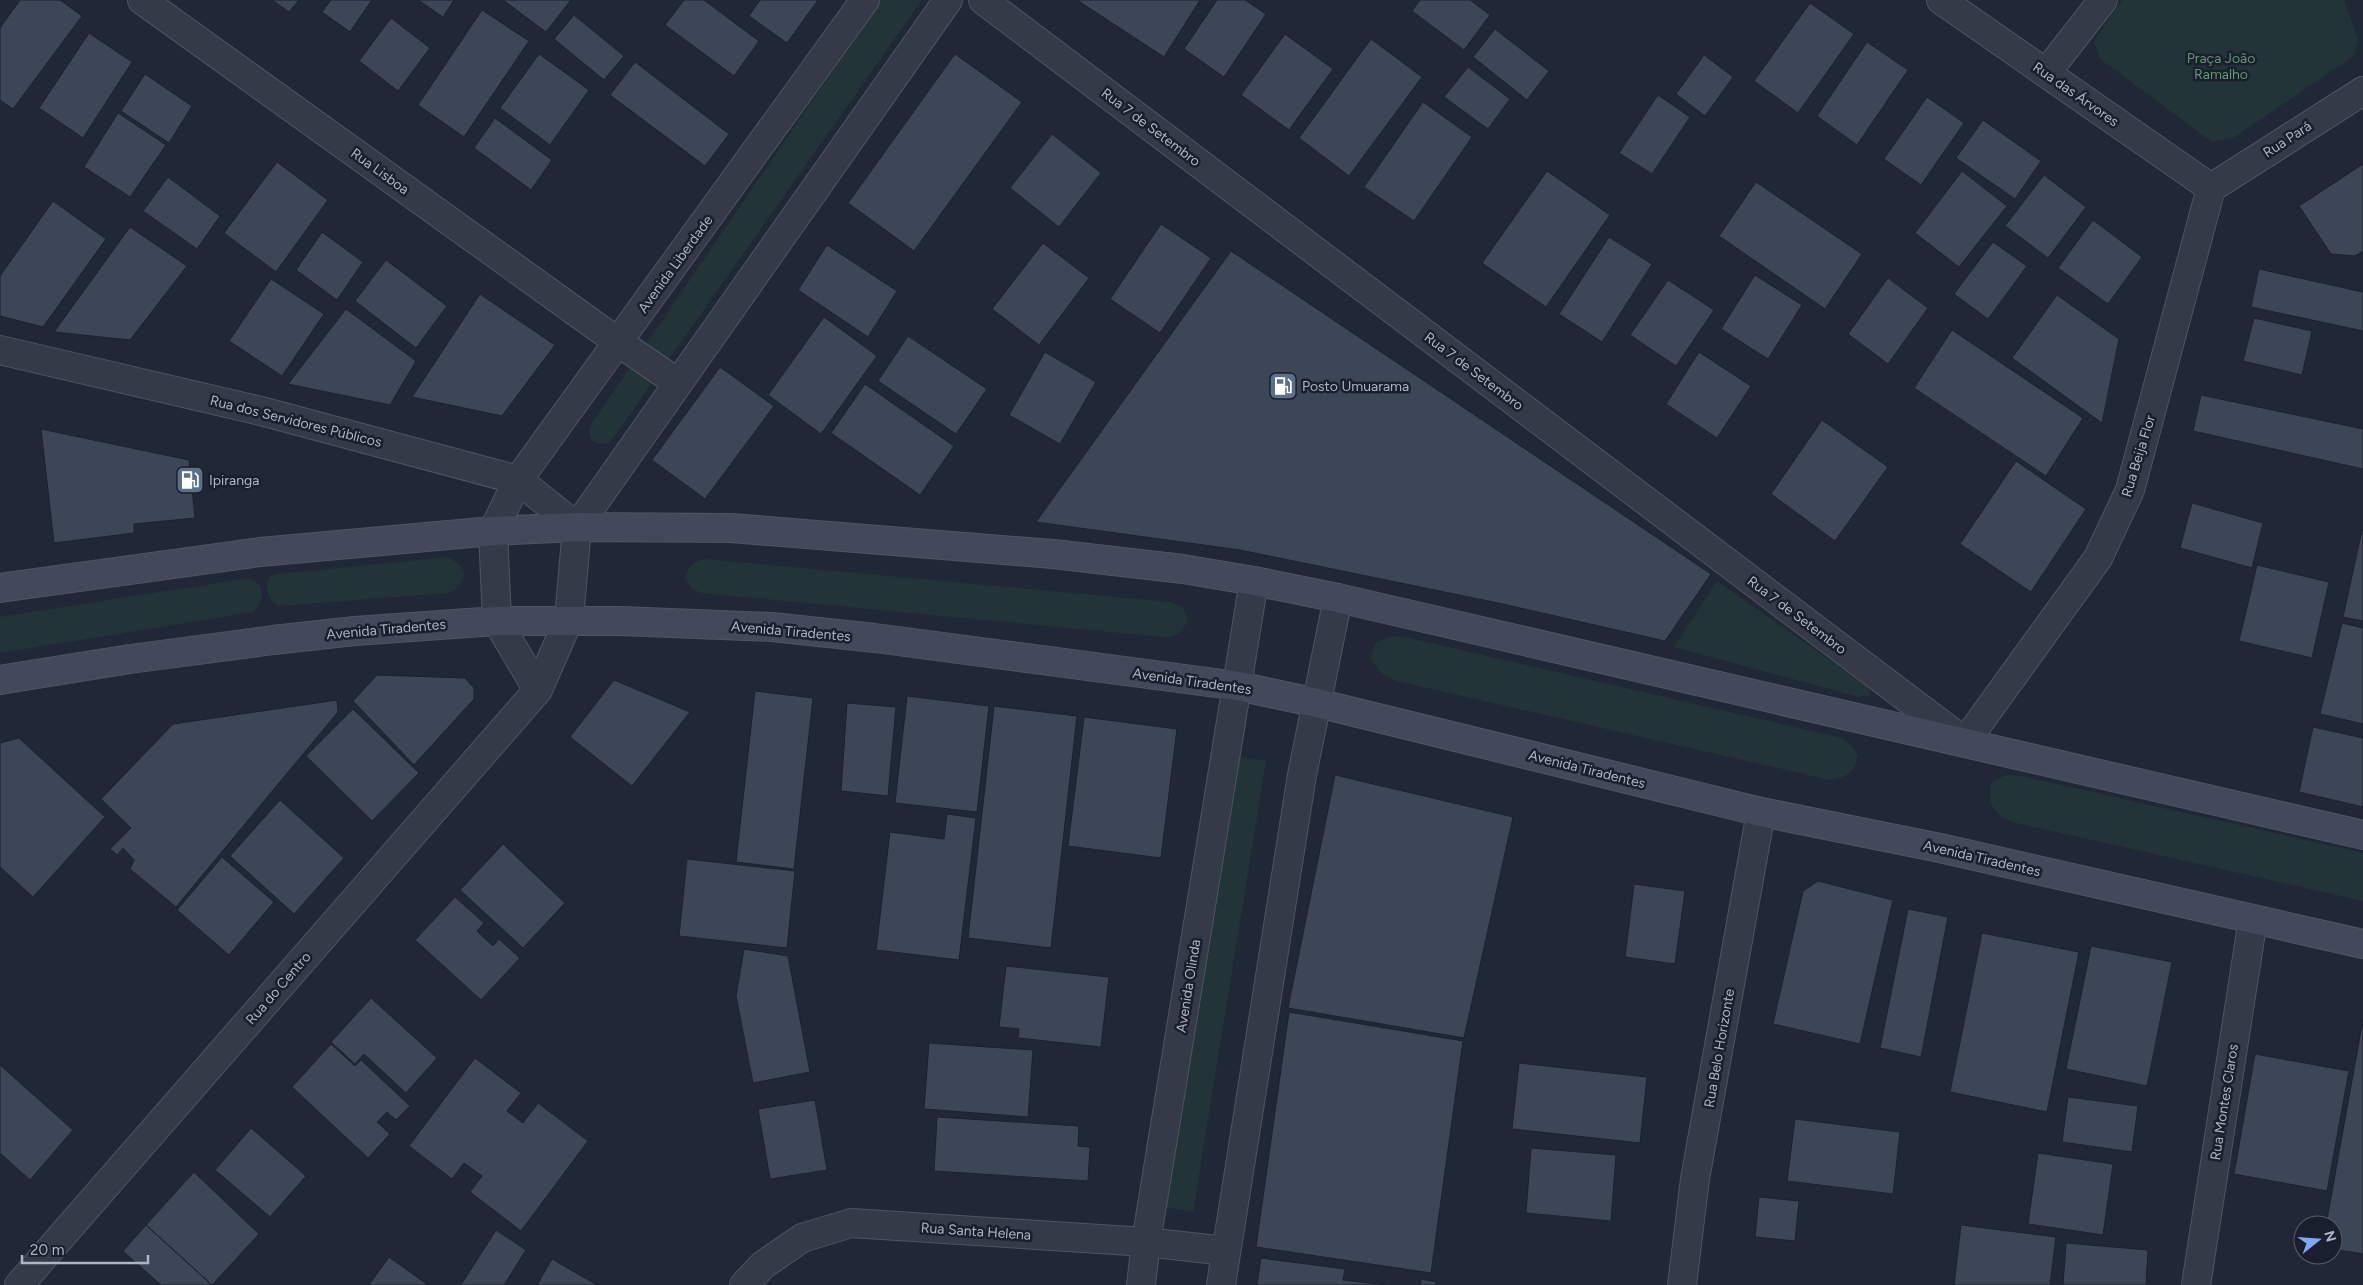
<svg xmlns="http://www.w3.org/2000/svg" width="2363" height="1285" viewBox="0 0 2363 1285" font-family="Figtree,sans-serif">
<rect width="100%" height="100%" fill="#202837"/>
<path fill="#223438" d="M881,0h41l-308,437 -6,6 -10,1 -7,-5 -2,-8 3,-8z
M2122,0h222l14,40 -4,16 -121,82 -21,4 -112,-83 -6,-18z
M448,557c20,11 22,25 1,36l-171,13c-11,-7 -13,-18 -8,-30l8,-2z
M704,559l466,43 13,6 5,12c-6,13 -11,16 -25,17l-461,-44 -10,-4 -7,-11c3,-13 8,-15 19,-19z
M249,578l11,7c3,12 2,18 -7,27l-253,41v-36z
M1717,581l151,106 2,8 -11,2 -185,-50z
M1392,636l17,2 433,100 10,8 6,10c-4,16 -11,22 -28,24l-433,-99 -15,-7 -11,-15 4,-16z
M1239,757l27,4 -73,451 -28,-5z
M2005,775l16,1 342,77v48l-351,-79 -12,-6 -10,-13 1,-19z"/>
<path fill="#3c4657" stroke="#1b212e" d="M20,0h40l22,16 -69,93 -13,-9v-72z
M272,0h27l-10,12z
M331,0h41l-22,32 -28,-20z
M418,0h36l-11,17z
M503,0h68l-25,32z
M684,0h20l55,41 -25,35 -69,-51z
M760,0h58l-31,43 -38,-27z
M1077,0h123l-36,57z
M1217,0h28l21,14 -42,63 -40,-28z
M1420,0h50l20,15 -26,35 -52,-39z
M1810,3l44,31 -56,79 -44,-32z
M482,10l47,31 -65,96 -46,-32z
M574,15l50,41 -20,24 -50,-41z
M391,18l39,30 -32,43 -39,-30z
M1495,29l54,42 -22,29 -54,-43z
M89,33l43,29 -49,76 -44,-30z
M1285,34l48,35 -44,61 -48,-35z
M1371,39l51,38 -73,99 -50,-38z
M1867,42l41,28 -51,75 -40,-29z
M539,54l50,36 -39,55 -50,-37z
M955,54l67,48 -108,149 -66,-48z
M1704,55l29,22 -28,39 -29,-22z
M635,62l94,72 -24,32 -95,-71z
M1468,67l42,32 -22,30 -44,-32z
M145,74l47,32 -23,37 -48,-32z
M1658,95l32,22 -38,57 -33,-21z
M1927,97l37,26 -43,62 -37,-26z
M1423,102l49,35 -58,84 -50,-34z
M118,113l48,32 -36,52 -46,-30z
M495,118l57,42 -21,30 -57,-42z
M1983,120l58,41 -26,38 -59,-41z
M1052,134l49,39 -42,54 -49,-39z
M277,162l51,38 -52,72 -52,-39z
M2363,164v87l-8,5 -24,-2 -32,-48z
M1547,171l63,44 -64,92 -64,-44z
M1962,171l45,35 -48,61 -44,-34z
M2044,175l42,32 -38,51 -43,-32z
M168,177l52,39 -23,33 -54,-38z
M1756,182l106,72 -37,55 -106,-73z
M53,201l53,38 -63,88 -43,-11v-40z
M2093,220l49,37 -34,47 -50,-36z
M1161,224l50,34 -51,75 -50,-34z
M130,227l57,39 -57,74 -76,-8z
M322,232l41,30 -26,38 -41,-30z
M1609,237l43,27 -50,78 -43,-28z
M1993,242l34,24 -39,53 -34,-25z
M1043,243l46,35 -50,67 -47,-36z
M827,245l70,46 -29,46 -70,-47z
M1231,251l480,323 -46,67 -167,-38 -258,-53 -204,-28z
M386,260l61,46 -31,42 -61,-47z
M2259,269l104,23v39l-112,-24z
M1755,275l47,30 -34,54 -47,-30z
M1888,278l40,30 -40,56 -40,-30z
M271,279l53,35 -42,62 -53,-35z
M1668,280l46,30 -38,56 -46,-31z
M480,294l75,51 -53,71 -90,-19z
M2057,295l62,44 -17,84 -90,-65z
M346,309l70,52 -26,44 -102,-21z
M824,317l53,39 -56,78 -53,-39z
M2254,318l58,13 -10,44 -59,-14z
M1952,330l131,88 -37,58 -132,-88z
M908,336l79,53 -31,45 -78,-53z
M1045,352l51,30 -36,62 -51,-29z
M1699,352l52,34 -34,52 -51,-34z
M720,367l54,39 -69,93 -53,-39z
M865,384l89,62 -34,49 -89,-62z
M2201,395l162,34v40l-170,-38z
M1822,420l66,47 -53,74 -64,-47z
M41,429l148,31 6,58 -61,6v9l-80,10z
M2016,461l70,48 -55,83 -71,-48z
M2192,503l71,20 -11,45 -72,-20z
M2362,530l1,1v90l-20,-4z
M2257,565l72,17 -17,76 -73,-17z
M2342,623l21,5v96l-43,-10z
M377,675l88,3 9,10v11l-60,66 -61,-64z
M614,680l76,32 -58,74 -62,-49z
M755,691l58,7 -19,171 -58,-7z
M907,696l82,10 -12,106 -82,-9z
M337,700l1,12 -162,195 -46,-38 4,-9 -11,-12 -6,7 -7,-6 21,-21 -30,-29 72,-75z
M847,703l49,4 -8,89 -47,-5z
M994,706l83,10 -26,232 -83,-10z
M353,709l66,64 -47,48 -66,-65z
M1084,717l93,12 -16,129 -93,-12z
M2313,727l50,11v69l-64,-15z
M19,738l86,79 -72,80 -33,-30v-124z
M1335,775l178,42 -49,221 -176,-30z
M280,800l64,58 -50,56 -64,-58z
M947,814l29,4 -17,142 -83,-10 14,-118 54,7z
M503,844l62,59 -42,45 -63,-58z
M222,857l52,45 -45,53 -52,-45z
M687,859l108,12 -8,77 -108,-12z
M1818,881l75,19 -33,144 -87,-20 30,-133z
M1634,884l51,7 -10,73 -50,-7z
M455,897l29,26 -7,8 16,15 6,-7 21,19 -39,42 -66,-60z
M1908,909l40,8 -27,140 -41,-9z
M1982,933l97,19 -32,160 -97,-20z
M2091,946l81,16 -25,124 -81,-17z
M744,949l44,7 22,116 -57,11 -17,-87z
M1006,966l103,11 -8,70 -83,-9 1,-9 -20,-2z
M371,998l66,60 -31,35 -42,-39 -9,10 -24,-22z
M1289,1012l174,29 -32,232 -175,-26z
M2363,1019v235l-30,-5v-24h-7z
M929,1043l104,7 -5,67 -104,-8z
M331,1044l24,22 6,-6 49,46 -14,14 -9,-8 -10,10 13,12 -22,24 -76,-71z
M2255,1054l94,17 -22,120 -93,-17z
M475,1058l46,35 -14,18 16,12 15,-20 50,38 -67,90 -51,-39 12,-16 -18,-13 -12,16 -43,-33z
M1519,1063l128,14 -7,66 -128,-14z
M0,1065l73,65 -43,50 -30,-27z
M2068,1097l70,9 -6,46 -70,-10z
M815,1100l12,70 -57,9 -12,-70z
M937,1117l142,9 -1,20 12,1 -2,34 -154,-10z
M1795,1119l105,13 -7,62 -106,-13z
M251,1128l55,48 -36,41 -55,-47z
M1531,1148l85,7 -5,66 -85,-8z
M2038,1153l75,11 -10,71 -75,-11z
M194,1172l65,62 -47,51 -66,-60z
M1759,1197l40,4 -4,40 -40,-4z
M146,1225l66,60h-51l-38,-34z
M1961,1225l95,12 -6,48h-96z
M496,1230l30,20 -22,35h-43z
M2066,1243l82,7 -2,35h-83z
M389,1257l39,28h-59z
M1261,1258l84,11 -2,11 43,5h-129z
M552,1259l45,26h-60z
M1421,1279l15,3v3h-16z"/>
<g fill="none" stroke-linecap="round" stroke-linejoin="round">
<defs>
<path id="minor" d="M142,0l476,342 60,41
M983,0l982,742 133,-184 32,-68 81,-302
M1941,0l270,188
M2046,73l57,-73
M2211,188l152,-97
M0,350l261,61 257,69 59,47
M497,621l41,69
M19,1285l519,-595 31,-71
M744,1285l19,-20 39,-27 49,-15 295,19 80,9
M1682,1285l13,-106 66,-367
M2196,1285l57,-366"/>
<path id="tertiary" d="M569,619l8,-92 371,-527
M497,621l-4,-90 25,-51 347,-480
M1141,1285l5,-43 108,-661
M1221,1285l81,-510 36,-177"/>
<path id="secondary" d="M0,588l260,-36 233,-21 84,-4 154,1 322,26 130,15 71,12 84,17 1025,237
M0,680l130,-21 143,-19 82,-9 142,-10h124l151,6 103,11 363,48 79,17 444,109 179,36 423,96"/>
</defs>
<use href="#minor" stroke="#4e5562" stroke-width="30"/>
<use href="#tertiary" stroke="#4e5562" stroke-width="30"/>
<use href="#secondary" stroke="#4e5562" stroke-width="30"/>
<use href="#minor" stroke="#343a47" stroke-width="28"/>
<use href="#tertiary" stroke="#343a47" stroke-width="28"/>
<use href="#secondary" stroke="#42495a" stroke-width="28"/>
</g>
<defs>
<symbol id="fuel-square" viewBox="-11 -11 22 22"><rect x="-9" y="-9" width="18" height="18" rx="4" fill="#5c6f8a" stroke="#191f2c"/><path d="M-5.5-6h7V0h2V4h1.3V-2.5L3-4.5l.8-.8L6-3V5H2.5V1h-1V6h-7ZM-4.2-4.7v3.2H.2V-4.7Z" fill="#fff"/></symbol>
</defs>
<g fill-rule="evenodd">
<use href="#fuel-square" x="1267" y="370" width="32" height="32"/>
<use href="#fuel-square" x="174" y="464" width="32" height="32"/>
</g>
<g text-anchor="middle" stroke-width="5" stroke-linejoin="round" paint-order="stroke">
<g font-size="14" fill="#669474" stroke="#191f2c">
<text x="2221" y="63">Praça João<tspan x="2221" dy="16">Ramalho</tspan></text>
</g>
<g font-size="14" fill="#aeb5c4" stroke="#191f2c">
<text transform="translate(2076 94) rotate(35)" y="5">Rua das Árvores</text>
<text transform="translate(1151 127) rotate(37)" y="5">Rua 7 de Setembro</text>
<text transform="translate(2287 139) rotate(-33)" y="5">Rua Pará</text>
<text transform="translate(380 171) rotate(36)" y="5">Rua Lisboa</text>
<text transform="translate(675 264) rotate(-54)" y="5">Avenida Liberdade</text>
<text transform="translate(1474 371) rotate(37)" y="5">Rua 7 de Setembro</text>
<text transform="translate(296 421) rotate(14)" y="5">Rua dos Servidores Públicos</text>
<text transform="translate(2138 456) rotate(-73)" y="5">Rua Beija Flor</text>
<text transform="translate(1797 615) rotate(37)" y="5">Rua 7 de Setembro</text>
<text transform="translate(386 629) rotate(-5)" y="5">Avenida Tiradentes</text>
<text transform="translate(791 631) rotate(5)" y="5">Avenida Tiradentes</text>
<text transform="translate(1192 681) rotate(8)" y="5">Avenida Tiradentes</text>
<text transform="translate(1587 769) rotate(14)" y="5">Avenida Tiradentes</text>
<text transform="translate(1982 858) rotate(13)" y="5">Avenida Tiradentes</text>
<text transform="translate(1188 986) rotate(-81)" y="5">Avenida Olinda</text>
<text transform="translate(278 988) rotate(-49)" y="5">Rua do Centro</text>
<text transform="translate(1719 1048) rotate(-80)" y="5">Rua Belo Horizonte</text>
<text transform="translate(2224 1102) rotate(-81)" y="5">Rua Montes Claros</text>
<text transform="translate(976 1231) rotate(4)" y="5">Rua Santa Helena</text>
</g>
<g font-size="14" fill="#aeb5c4" stroke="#191f2c" text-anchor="start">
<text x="1302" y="391">Posto Umuarama</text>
<text x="209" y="485">Ipiranga</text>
</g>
</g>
<g transform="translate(2318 1240) rotate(73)"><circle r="24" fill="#191f2c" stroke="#555b69"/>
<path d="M0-4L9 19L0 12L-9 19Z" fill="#81a6f6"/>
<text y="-8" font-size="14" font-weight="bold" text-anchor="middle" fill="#aeb5c4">N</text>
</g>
<path d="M22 1255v8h126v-8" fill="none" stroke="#aeb5c4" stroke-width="2.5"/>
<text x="30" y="1255" font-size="15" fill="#aeb5c4" stroke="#191f2c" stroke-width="4" paint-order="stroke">20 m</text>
</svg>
